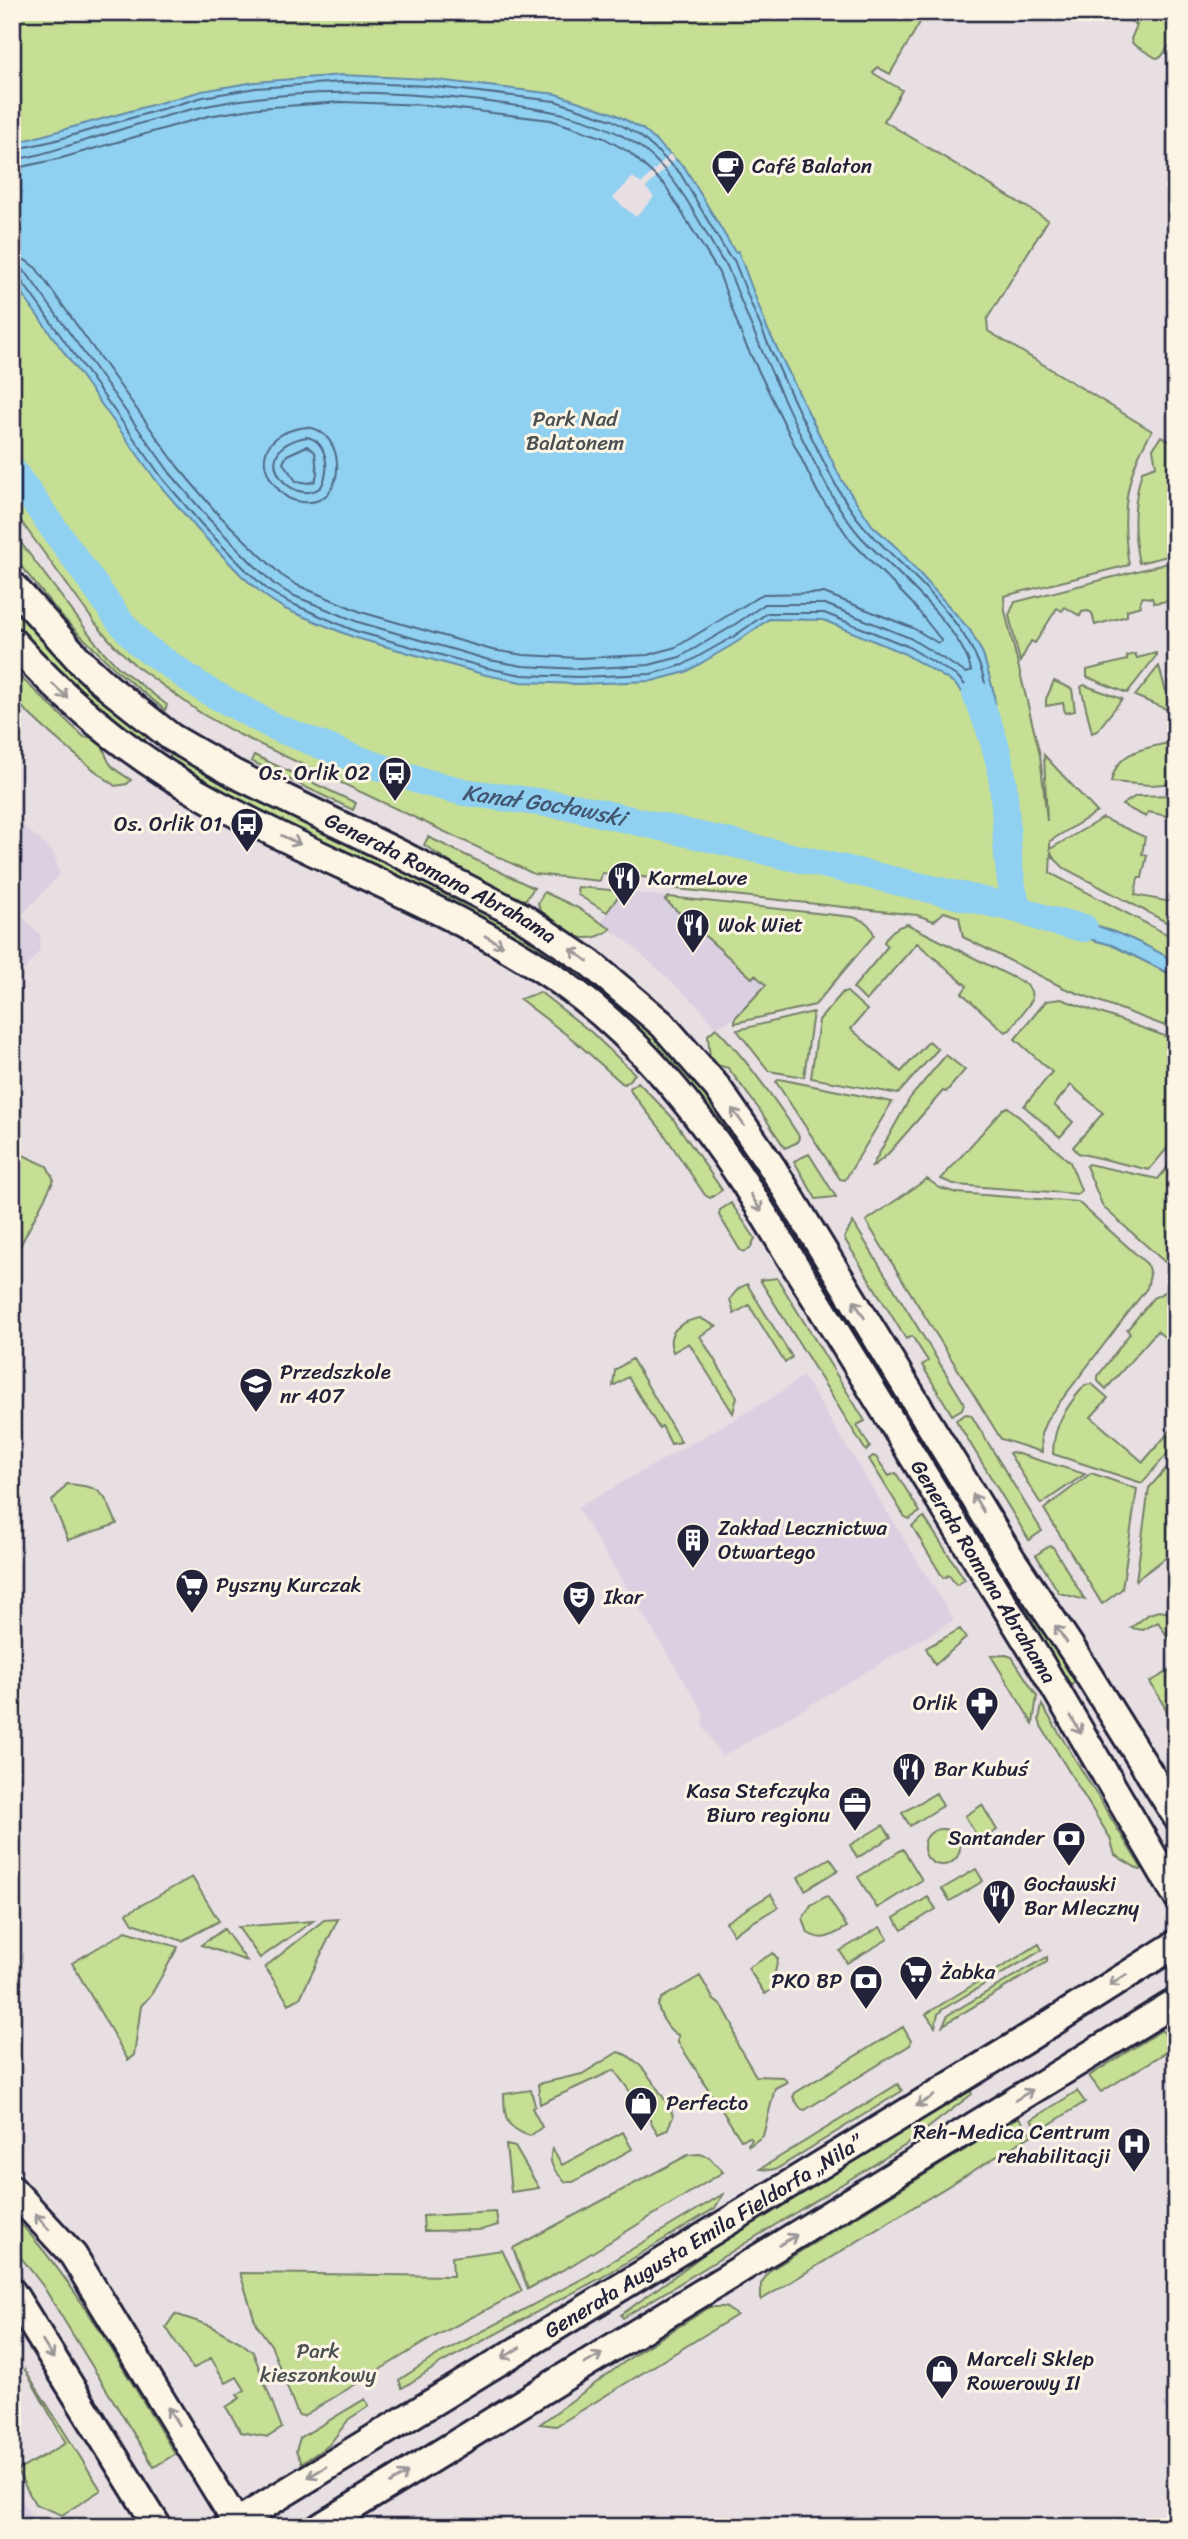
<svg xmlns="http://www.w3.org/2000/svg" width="1188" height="2539" viewBox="0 0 1188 2539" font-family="Sriracha,sans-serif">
<rect width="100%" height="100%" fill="#e8dfe3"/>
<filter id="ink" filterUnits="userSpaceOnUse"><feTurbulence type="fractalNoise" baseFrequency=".0143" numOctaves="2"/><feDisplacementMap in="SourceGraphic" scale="14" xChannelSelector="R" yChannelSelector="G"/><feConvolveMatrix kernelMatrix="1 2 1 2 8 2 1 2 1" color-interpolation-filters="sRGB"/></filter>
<g filter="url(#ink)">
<path fill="#dad0e1" d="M12,815l41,37 7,22 -39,42 19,18v16l-28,35z
M622,891l47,6 97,89 -31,32 -19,10 -16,-20 -70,-64 -29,-21z
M803,1376l151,244 -232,137 -20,-32 2,-12 -127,-205 195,-110z
M12,2485l26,42h-26z"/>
<path fill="#c6df95" stroke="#748068" stroke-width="2" d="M12,12h914l-36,62 -13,-7 -4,6 29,17 -18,31 164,99 -61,99 1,12 164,100c-28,44 -31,85 -23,134l-125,31 1,15 35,144 7,66 -3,-66 53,57 -47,29v8l53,-31 42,19 -3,17 5,1 -5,23h-4l-3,17 41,8v22l-8,-2 -104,-55 -11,-11 -2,-6 -1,22 126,66v23c-42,-25 -80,-38 -127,-50l-1,16 64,17 64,32v53l-112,-42 -101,-51 -4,-20 -15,-5 -10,9 -17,-6 -267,-29 1,-8 -49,-5 -2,8 -66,-7 -296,-140 -36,-20 -66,-48 -23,-22 -18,-21 -83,-114z
M1116,12h49l11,7v30l-7,-3 -8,11 -5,1 -23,-14 -2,-5 6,-14z
M1161,436l15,9v109l-37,9c-7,-32 -6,-60 3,-92l14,-5 -3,-17z
M12,531l88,117 18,19 49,38 -2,5 -49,-40 -54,-53 -50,-62z
M1176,561v43l-6,2 -2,-5 -14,2 -2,-5 -9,-1 -3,5 1,4 -14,4v6l-32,9 -3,-12 -4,-2 -6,1 -2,4 -15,-9 -3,4 -5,-3 -22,35 -4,-2 -11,21 -11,-47 6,-13z
M12,603l137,131 -8,10c-47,-36 -90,-75 -129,-120z
M1156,653v3l-29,37 -40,-16v-7l40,-10v-4l8,-2 2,4z
M1159,666l12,45 -36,-15z
M15,672l69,65c24,0 16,10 25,25 4,8 15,13 22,18l-4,4 -12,2c-37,-28 -71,-56 -103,-89v-22z
M1054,681l18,8 3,22 -10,2 -2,-10 -17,3v-7z
M1084,685l38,14 -25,32 -5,2 -11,-46z
M1176,741v42l-25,2 -40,-3c7,-34 36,-33 65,-41z
M174,751l329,167 115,79 68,68 74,99 -11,8 -111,-137 -375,-221 -97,-52z
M254,755l102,48 -3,7 -102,-49z
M1176,795v23l-28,-6 -2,5 -24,-12 14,-9z
M428,837l106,51 -8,11c-19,5 -83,-42 -102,-54z
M577,887l45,4 -15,21 -29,-17z
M544,892l32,15 35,22c-27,21 -46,1 -70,-14l-3,-12z
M669,897l184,20c12,4 17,6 21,18l-59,70 -80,18v-5l31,-33 -11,-10 -3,3 -87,-78z
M907,924l119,60 5,7 1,9 -22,30 -5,2 -43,-39 5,-7 -50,-43 -51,58 -13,-13 35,-42 -4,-4c5,-10 12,-15 23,-18z
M540,992l51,40 44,42 -10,10 -3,-1 -46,-41 -56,-43z
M843,992h4l20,18 -16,19 50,43 28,-31 9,8 -40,45 -87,-16 8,-58z
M1061,999l115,41v98l-27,32 -71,-17 -5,-6 30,-34 -32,-28 -17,20 19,17 -13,15 -36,-31 28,-34 -37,-33 31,-38z
M813,1012l-9,65 -35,-6 -32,-41z
M716,1028c32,33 58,70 83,108l-1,6 -13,6 -26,-39 -31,-41 -15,-4 -3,-5 -2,-24z
M946,1055l19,15 -19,22 -3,-1 -56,64 -16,13 39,-70z
M779,1079l113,23 -47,78 -5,-1 -64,-97z
M638,1082l33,34 51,74 -12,8 -5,-3 -45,-67 -29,-36 -1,-4z
M1008,1107l62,55 11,28 -3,4 -122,-9 -15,-6 62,-70z
M12,1150l35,16 7,14 -36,70 -6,1z
M809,1154l27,43 -20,2 -22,-38z
M1176,1157v115l-73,-65 -17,-41 2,-2 70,15z
M927,1179l13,9 17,5 121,9 69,62 3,11 -3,13 -100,131 -6,15 1,18 -41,-13 -135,-218z
M731,1203l24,35 -5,11 -6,3 -4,-2 -21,-35 1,-5z
M853,1222l111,181 -2,6 -10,6 -30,-50 6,-4 -16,-25 -6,3 -62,-101z
M821,1271l179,286 -10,7 -174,-288z
M777,1278l88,143 -8,4 13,22 -4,4 -106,-171z
M747,1284l45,73 -7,6 -36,-58 -15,9 -4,-15 8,-10z
M1167,1291l9,1v54l-19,-15 -51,58 -8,-8v-5l32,-43 -3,-3 26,-32z
M700,1318l16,8 -16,10 37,61 -4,16 -44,-70 -16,9c-9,-21 10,-31 27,-34z
M632,1359l49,83 -10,2 -9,-18 -3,2 -31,-51 -15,9 2,-16z
M1092,1384l16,14 -17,19 52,45 27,-31 6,5v8l-34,39 -89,-29c0,-29 14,-48 32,-69z
M966,1414l5,1 71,116 -13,9 -73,-120z
M1012,1452l73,22 -44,30 -32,-51z
M873,1456l3,1 13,19 7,-3 24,39 -11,7 -4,-2 -36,-58z
M1176,1457v93l-40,30 13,-92z
M1091,1473l46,16 -15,100 -20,15 -58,-95z
M67,1484c36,3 36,7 50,40l-49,16 -16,-39z
M924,1517l41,63 -9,5 -7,-10 -6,3 -31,-52z
M1049,1546l4,1 32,53 -26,-7 -23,-38z
M1009,1571l68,110 -6,4 -46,-65 -26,-42z
M1159,1611l17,3v12l-7,5 7,11v8l-18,-28 -15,8 -12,-2 18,-14z
M960,1629l6,9 -31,27 -9,-17z
M1006,1655l6,2 25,39 -4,28 -42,-68z
M1176,1667v59l-26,-44z
M1042,1705l100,164 -2,1 -25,-15 -5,-17 -69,-112 -2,-7z
M936,1793l7,13 -33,20 -8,-13z
M982,1805l15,25 -17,11 -15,-25z
M883,1825l8,12 -34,21 -7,-13z
M924 1847a18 18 0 1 1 36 0a18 18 0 1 1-36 0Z
M903,1849l19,31 -45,28 -19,-31z
M830,1858l8,12 -33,20 -7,-13z
M976,1869l7,12 -33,20 -8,-12z
M192,1877l27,44 -37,20 -49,-18 -6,-10z
M771,1894l7,13 -45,27 -7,-12z
M827,1896l20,31c-14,8 -24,16 -39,6l-5,-15 8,-13z
M928,1897l8,12 -34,21 -8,-12z
M338,1919l-38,79 -11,6 -24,-37 59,-47z
M313,1921l-53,37 -22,-31z
M880,1927l8,12 -41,24 -7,-12z
M224,1929l23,32 -46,-16z
M126,1931l52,16 -27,48 -10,11 -7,49 -6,5 -56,-97z
M1039,1944l3,6 -99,59 -5,5 -3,13 -9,-13z
M773,1953l5,6 -7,31 -6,4 -17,-26z
M1047,1957v5l-104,63 5,-10z
M700,1976l14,24 9,7 10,18 4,19 19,32 27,1 4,5 -12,6 -12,48 -14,10 -1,-2 4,-4 -2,-3 -9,3 -63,-98v-7c-10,-5 -18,-19 -20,-30l4,-7z
M903,2027l8,14 -1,4 -105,65 -4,-1 -8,-12 2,-4z
M1162,2030l8,12 -2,9 -67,41 -12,-16z
M618,2052c24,5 39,38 53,57l2,8 -6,13 -9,4 -13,-22 -31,-42 -74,34 -2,-20 44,-10z
M898,2084l4,7 -124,77 -8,2 -10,-1z
M531,2090l4,16 -3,2 10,19 -12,9c-26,-9 -25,-17 -26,-42z
M970,2090l2,4 -66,51 -283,173 -2,-3 93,-68z
M1077,2091l8,11 -46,29 -8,-11z
M1018,2117l14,18 -271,165v-16l8,-13z
M623,2132l9,17 -59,33h-7c-10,-9 -20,-19 -13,-33l9,16z
M506,2145l9,2 24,41 -28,4z
M700,2154l9,3 14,15 -151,93 -44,24 -15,-41 175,-93z
M723,2194l-8,14 -114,70 -156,83 -43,27 -3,-8 40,-26 145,-76z
M496,2212l2,13 -17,5 -57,1 -1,-15z
M12,2214c67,71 112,158 163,240l-21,13 -111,-181 -31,-40z
M502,2250l20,41 -90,47 -129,78 -5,-1 -27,-70 -15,-21 -16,-51 213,3 -1,-19z
M710,2307h15l12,8 -181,111 -16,-2 98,-72z
M175,2314l36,12 31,17 11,9 29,76 -14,9 -27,-5 -15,-25 14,-9 -3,-3 8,-5 -8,-13 -11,6 -15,-25 -18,11 -27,-42z
M24,2368l77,122 -39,25 -27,-11 -18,-33 49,-28z
M365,2399l4,7 -20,13 -20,26 -27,18 -6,-12 4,-13z"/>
<path fill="#90d0f1" stroke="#648aa8" stroke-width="2" d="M342,75l86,4 128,15 59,20 29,16 41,38 50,84 3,-1 29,77 74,151 31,46 25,23 73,82 13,24 11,39 2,28 -5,7 -4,-1 -9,-17 -24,-27 -51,-30 -80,-33 -54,-1 -32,23 -51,30 -34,9 -73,3 -58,-2 -35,-7 -133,-38 -68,-28 -20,-13 -23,-20 -45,-47 -39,-46 -146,-203v-136l190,-53 53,-9z
M1049,912c47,12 85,25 127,50v15l-64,-32 -64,-17z"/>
<path fill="#e8dfe3" d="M670,154l5,5 -29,29 8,9 -18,20 -23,-19 20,-21 8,7z"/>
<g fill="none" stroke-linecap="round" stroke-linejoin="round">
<path stroke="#4e6884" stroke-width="2" d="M12,150l41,-9 150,-44 53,-9 86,-6 86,4 127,15 57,19 28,16 17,15 23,22 48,82 6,5c24,64 51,125 82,186 14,29 30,62 53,86 42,43 119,105 118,171l-5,1 -24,-27 -51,-31 -83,-33h-57l-34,24 -50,28 -32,9 -72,3 -57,-2 -35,-7 -132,-37 -67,-29 -19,-11 -22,-20 -45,-46 -39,-46 -142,-199 -9,-3
M12,159c21,-1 42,-9 62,-15 44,-13 88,-29 132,-38 91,-19 184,-15 275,-5 53,7 105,11 152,41 42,27 63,75 88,117l6,7c24,62 50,121 79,180 16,31 32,65 55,91 29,30 104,93 110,134l-5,2 -56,-35 -85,-34h-60l-37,25 -48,28 -31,8 -70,4 -56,-3 -34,-6 -131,-38 -66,-27 -18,-11 -21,-20 -44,-45 -39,-46 -142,-198 -7,-6 -9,-1
M12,169l46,-10 150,-43 50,-8 84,-6 84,3 125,15 53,18 25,14 36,33 54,88 24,66 75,154 33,48 61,62 30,38 -4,2 -25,-15 -89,-35 -61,1 -87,53 -28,8 -68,3 -56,-3 -32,-5 -131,-38 -64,-27 -16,-10 -65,-63 -38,-45 -142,-199 -11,-8 -13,-2
M307,427c41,4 41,81 -5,75 -11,-1 -17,-5 -24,-13 -27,-31 -10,-58 29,-62z
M307,437c20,4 24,34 14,50 -30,23 -78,-39 -14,-50z
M307,446l8,6 2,22 -2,7 -6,2 -13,-2 -13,-18 4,-8z"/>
<g stroke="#90d0f1" stroke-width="28">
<path id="s1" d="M12,470l107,150 22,25 65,45 69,37 79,31 67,23 43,11 110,15 444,102 30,11 36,8"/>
<path d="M976,694c11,25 20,49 25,76 8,46 2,95 17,139"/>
</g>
<defs>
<g id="minor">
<path id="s2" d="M12,585l71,79 26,24 62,49 64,37 161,78 125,64 69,47 72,61 55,63 55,80 241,394 61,91 102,164"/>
<path id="s3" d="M12,641c58,65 125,119 202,161 114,63 239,105 347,180 75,53 134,126 184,202l297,482 134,229"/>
<path d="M12,2189l61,66 166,272"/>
<path d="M12,2292l146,235"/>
<path id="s4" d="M229,2527l794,-486 153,-97"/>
<path d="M320,2527l856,-525"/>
</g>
</defs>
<use href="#minor" stroke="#22223b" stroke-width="32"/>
<use href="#minor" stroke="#fcf5e5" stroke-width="26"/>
</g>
<defs><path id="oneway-shaft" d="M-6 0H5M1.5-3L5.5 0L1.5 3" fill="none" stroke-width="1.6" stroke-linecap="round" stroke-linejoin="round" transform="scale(1.75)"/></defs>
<g stroke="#9a9698">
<use href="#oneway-shaft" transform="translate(60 691) rotate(44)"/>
<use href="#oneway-shaft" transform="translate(291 840) rotate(25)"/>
<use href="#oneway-shaft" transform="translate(494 941) rotate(30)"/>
<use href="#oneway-shaft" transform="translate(579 955) rotate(-144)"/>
<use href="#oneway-shaft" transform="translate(738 1117) rotate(-126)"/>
<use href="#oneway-shaft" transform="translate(756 1203) rotate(58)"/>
<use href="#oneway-shaft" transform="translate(859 1309) rotate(-121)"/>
<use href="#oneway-shaft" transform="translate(978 1503) rotate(-121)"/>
<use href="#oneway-shaft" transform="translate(1061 1634) rotate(-125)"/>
<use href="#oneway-shaft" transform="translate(1076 1725) rotate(60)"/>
<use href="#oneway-shaft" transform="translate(1118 1980) rotate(147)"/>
<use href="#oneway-shaft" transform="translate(1024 2095) rotate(-31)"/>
<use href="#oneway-shaft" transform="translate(925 2101) rotate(149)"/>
<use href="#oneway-shaft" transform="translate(42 2222) rotate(-132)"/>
<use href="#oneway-shaft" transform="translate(788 2240) rotate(-31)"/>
<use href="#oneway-shaft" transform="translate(48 2350) rotate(58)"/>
<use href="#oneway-shaft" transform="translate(511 2353) rotate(148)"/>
<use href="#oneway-shaft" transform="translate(593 2359) rotate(-31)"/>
<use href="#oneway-shaft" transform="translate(173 2416) rotate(-122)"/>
<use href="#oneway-shaft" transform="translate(317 2472) rotate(149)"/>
<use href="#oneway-shaft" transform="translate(399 2478) rotate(-32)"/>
</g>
</g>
<defs>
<symbol id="cafe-pin" viewBox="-11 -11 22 30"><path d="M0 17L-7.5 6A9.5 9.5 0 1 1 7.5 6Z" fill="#22223b" stroke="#fcf5e5"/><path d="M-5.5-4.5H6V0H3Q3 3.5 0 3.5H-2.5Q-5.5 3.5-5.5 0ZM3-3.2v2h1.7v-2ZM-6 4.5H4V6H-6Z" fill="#fff"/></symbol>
<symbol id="bus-pin" viewBox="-11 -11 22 30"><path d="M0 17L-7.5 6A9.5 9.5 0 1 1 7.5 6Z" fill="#22223b" stroke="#fcf5e5"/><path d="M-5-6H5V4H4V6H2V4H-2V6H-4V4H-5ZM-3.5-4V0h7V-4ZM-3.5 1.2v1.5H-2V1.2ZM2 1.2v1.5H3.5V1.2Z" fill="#fff"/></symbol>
<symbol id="restaurant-pin" viewBox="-11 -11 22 30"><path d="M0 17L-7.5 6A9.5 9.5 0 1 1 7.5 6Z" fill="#22223b" stroke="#fcf5e5"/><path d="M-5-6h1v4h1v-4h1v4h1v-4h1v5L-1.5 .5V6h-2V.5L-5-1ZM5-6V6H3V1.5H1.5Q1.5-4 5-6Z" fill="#fff"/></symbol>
<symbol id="school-pin" viewBox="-11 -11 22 30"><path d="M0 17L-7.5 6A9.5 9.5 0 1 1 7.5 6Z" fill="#22223b" stroke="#fcf5e5"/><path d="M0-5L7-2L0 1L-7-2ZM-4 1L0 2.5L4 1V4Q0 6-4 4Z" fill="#fff"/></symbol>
<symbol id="building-pin" viewBox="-11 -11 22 30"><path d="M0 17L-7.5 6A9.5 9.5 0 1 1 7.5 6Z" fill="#22223b" stroke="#fcf5e5"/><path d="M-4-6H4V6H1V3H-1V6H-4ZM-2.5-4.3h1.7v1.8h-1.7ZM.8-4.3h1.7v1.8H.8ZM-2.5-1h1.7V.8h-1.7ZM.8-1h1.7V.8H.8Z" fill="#fff"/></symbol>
<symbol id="supermarket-pin" viewBox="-11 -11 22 30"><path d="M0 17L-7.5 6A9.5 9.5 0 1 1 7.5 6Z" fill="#22223b" stroke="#fcf5e5"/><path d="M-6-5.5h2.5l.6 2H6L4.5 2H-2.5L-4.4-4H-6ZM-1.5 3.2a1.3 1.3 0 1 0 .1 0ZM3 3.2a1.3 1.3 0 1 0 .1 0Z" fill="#fff"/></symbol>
<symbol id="theatre-pin" viewBox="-11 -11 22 30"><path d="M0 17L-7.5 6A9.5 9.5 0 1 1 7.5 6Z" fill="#22223b" stroke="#fcf5e5"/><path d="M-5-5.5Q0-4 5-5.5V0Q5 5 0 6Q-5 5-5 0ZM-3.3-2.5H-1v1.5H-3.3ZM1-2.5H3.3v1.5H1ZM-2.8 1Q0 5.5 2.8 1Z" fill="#fff"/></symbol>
<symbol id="pharmacy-pin" viewBox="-11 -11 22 30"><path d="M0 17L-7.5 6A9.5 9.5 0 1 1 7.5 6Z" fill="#22223b" stroke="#fcf5e5"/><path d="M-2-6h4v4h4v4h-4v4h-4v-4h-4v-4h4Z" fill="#fff"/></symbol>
<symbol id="office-pin" viewBox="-11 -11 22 30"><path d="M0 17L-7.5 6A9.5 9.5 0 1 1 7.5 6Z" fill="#22223b" stroke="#fcf5e5"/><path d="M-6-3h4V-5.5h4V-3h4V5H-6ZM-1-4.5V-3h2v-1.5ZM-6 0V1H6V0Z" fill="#fff"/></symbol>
<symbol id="bank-pin" viewBox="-11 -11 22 30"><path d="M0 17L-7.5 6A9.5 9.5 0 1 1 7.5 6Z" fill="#22223b" stroke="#fcf5e5"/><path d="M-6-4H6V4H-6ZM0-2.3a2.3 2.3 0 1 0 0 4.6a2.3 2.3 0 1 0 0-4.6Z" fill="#fff"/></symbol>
<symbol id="shop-pin" viewBox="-11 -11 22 30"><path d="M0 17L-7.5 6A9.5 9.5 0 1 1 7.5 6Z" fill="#22223b" stroke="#fcf5e5"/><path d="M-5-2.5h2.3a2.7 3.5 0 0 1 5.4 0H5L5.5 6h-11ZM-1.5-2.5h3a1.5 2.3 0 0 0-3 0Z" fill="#fff"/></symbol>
<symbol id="hospital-pin" viewBox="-11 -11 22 30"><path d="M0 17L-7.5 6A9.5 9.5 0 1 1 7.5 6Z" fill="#22223b" stroke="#fcf5e5"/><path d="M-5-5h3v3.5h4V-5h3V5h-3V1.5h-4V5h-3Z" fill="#fff"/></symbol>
</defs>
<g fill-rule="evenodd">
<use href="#cafe-pin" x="709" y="147" width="38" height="52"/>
<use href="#bus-pin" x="376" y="754" width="38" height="52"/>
<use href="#bus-pin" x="228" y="805" width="38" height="52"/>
<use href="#restaurant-pin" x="605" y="859" width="38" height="52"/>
<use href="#restaurant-pin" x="674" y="906" width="38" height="52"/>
<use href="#school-pin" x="237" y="1365" width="38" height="52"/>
<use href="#building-pin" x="674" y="1521" width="38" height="52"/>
<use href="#supermarket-pin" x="173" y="1566" width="38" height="52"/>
<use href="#theatre-pin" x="560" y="1578" width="38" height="52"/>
<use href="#pharmacy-pin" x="963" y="1684" width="38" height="52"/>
<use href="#restaurant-pin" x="890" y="1750" width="38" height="52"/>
<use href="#office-pin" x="836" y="1784" width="38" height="52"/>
<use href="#bank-pin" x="1050" y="1819" width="38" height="52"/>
<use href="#restaurant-pin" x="980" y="1877" width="38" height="52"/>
<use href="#supermarket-pin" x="897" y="1953" width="38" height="52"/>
<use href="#bank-pin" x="847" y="1962" width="38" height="52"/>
<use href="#shop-pin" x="622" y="2084" width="38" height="52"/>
<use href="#hospital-pin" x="1115" y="2125" width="38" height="52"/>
<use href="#shop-pin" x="923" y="2352" width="38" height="52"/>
</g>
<g text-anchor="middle" stroke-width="6" stroke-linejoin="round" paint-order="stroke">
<g font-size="21" fill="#22223b" stroke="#fcf5e5" text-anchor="start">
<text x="752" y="173">Café Balaton</text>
<text x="370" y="780" text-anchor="end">Os. Orlik 02</text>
<text x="222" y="831" text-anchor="end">Os. Orlik 01</text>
<text x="648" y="885">KarmeLove</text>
<text x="718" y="932">Wok Wiet</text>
<text x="280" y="1379">Przedszkole<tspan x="280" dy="24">nr 407</tspan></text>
<text x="718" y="1535">Zakład Lecznictwa<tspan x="718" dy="24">Otwartego</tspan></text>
<text x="216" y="1592">Pyszny Kurczak</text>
<text x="604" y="1604">Ikar</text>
<text x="958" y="1710" text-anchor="end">Orlik</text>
<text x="934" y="1776">Bar Kubuś</text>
<text x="830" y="1798" text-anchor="end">Kasa Stefczyka<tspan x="830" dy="24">Biuro regionu</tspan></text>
<text x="1044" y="1845" text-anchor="end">Santander</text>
<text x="1024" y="1891">Gocławski<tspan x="1024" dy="24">Bar Mleczny</tspan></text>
<text x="940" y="1979">Żabka</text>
<text x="842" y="1988" text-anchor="end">PKO BP</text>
<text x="666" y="2110">Perfecto</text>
<text x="1110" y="2139" text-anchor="end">Reh-Medica Centrum<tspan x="1110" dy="24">rehabilitacji</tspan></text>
<text x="967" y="2366">Marceli Sklep<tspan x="967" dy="24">Rowerowy II</tspan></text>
</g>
<g font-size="21" fill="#4b5152" stroke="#fcf5e5">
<text x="575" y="426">Park Nad<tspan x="575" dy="24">Balatonem</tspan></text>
<text x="318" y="2358">Park<tspan x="318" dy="24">kieszonkowy</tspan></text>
</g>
<g font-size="21" fill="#22223b" stroke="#fcf5e5">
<text dy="7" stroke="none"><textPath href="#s2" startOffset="525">Generała Romana Abrahama</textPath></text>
<text dy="7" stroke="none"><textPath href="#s3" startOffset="1381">Generała Romana Abrahama</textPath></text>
<text dy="7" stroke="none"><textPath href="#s4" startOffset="556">Generała Augusta Emila Fieldorfa „Nila”</textPath></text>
</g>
<g font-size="23" font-style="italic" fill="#435672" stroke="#fcf5e5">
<text dy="8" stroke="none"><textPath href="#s1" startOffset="656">Kanał Gocławski</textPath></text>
</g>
</g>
<rect width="1188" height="2539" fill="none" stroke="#fcf5e5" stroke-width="42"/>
<rect x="21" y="21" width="1146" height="2497" fill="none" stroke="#22223b" stroke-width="2.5" filter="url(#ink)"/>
</svg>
